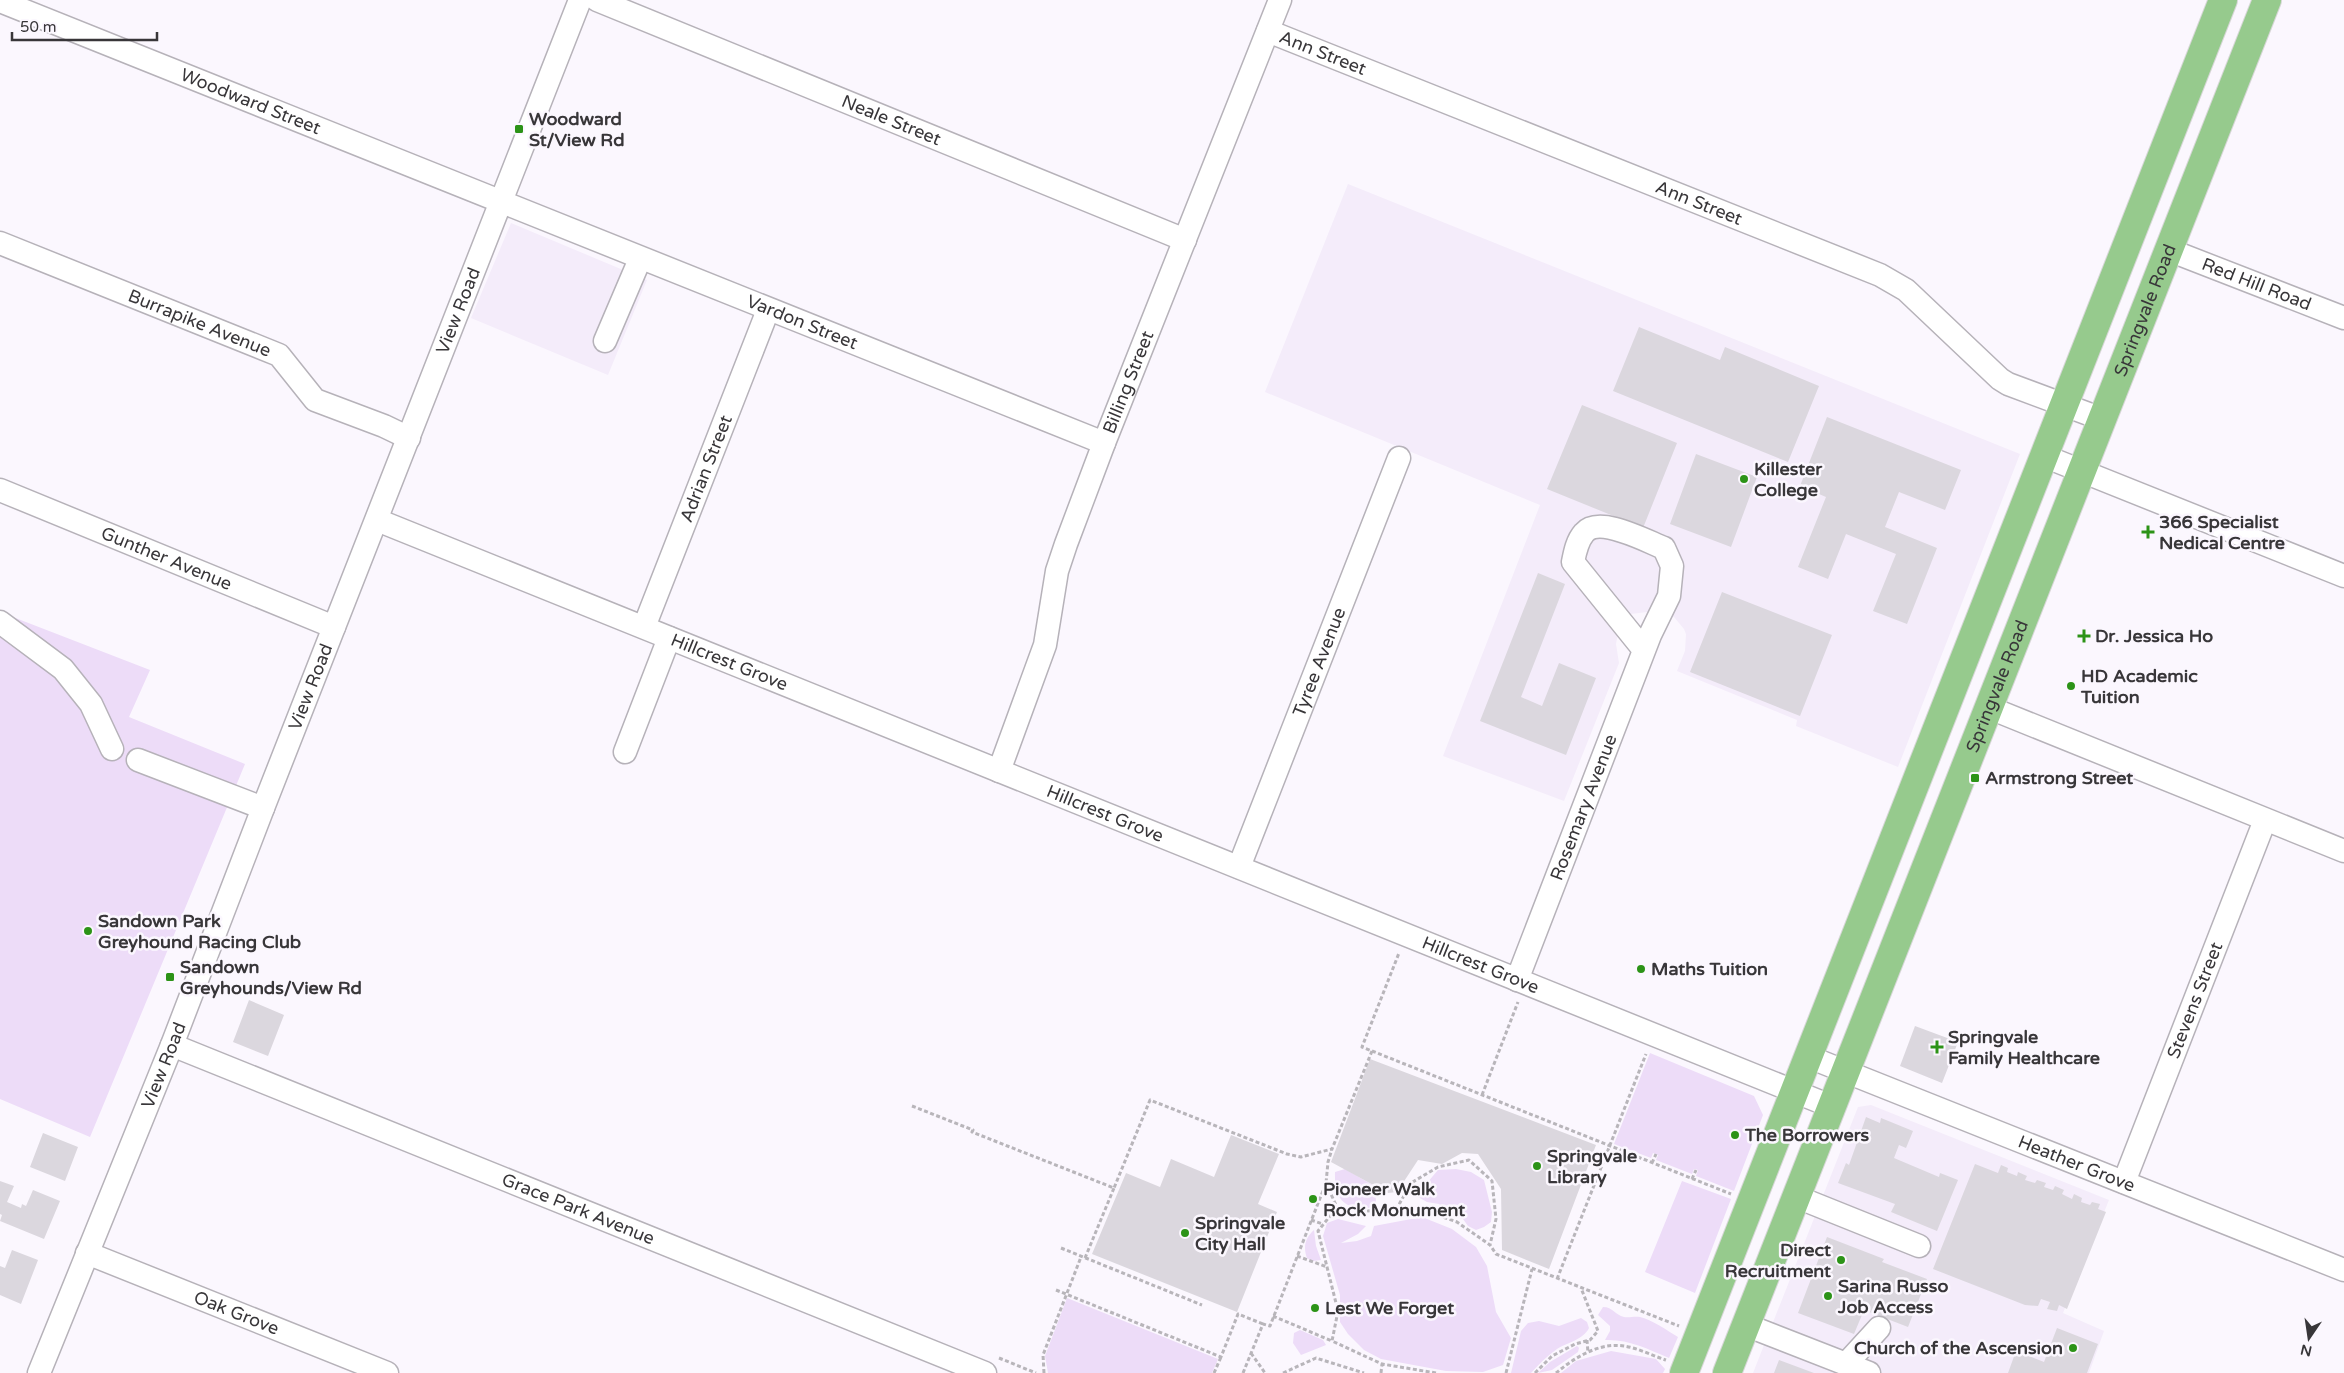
<svg xmlns="http://www.w3.org/2000/svg" width="2344" height="1373" viewBox="0 0 2344 1373" font-family="'Varela Round',sans-serif">
<rect width="100%" height="100%" fill="#fbf7fe"/>
<path fill="#f4ecfa" d="M1348,184l672,270 -122,313 -102,-41 1,-6 -120,-49 8,-20 1,-17 -2,-5 -10,-12 -19,-6 -24,3 -12,14 -3,16 3,19 -55,138 -121,-45 97,-251 -275,-113z
M511,223l136,57 -39,95 -137,-57z
M1871,1105l238,95 -46,113 41,18 -15,42h-336l105,-266z"/>
<path fill="#eddcf8" d="M0,612l150,58 -21,47 116,47 -155,373 -90,-38z
M1650,1053l104,43 9,19 -29,76 -38,-15 2,-6 -4,-1 -2,5 -36,-14 2,-5 -5,-2 -2,5 -37,-14z
M1345,1169l31,18c-3,7 2,13 -1,20 -29,4 -41,-5 -40,-35z
M1456,1169l15,3 13,8 8,32 -1,10 -7,5 -8,3 -8,-4 -5,-7 -14,-4 -10,-11 -12,-2 -9,-5 3,-7 17,-20z
M1682,1181l49,18 -36,94 -50,-21z
M1422,1217l30,12 24,18 11,19 9,46 15,26 -8,27 -20,7 -37,-1 -65,-12 -17,-9 -16,-16 -8,-12v-27l-17,-59 4,-13 11,-4 28,7 -8,8 -17,9 16,-2 14,-5 3,-10z
M1314,1230l2,16 5,14 -8,1 -6,-3c-4,-11 -2,-20 7,-28z
M1067,1298l151,61 -6,14h-164l-3,-17z
M1603,1307c10,0 12,8 21,10 5,1 10,-1 16,0 11,2 28,14 38,20l-9,21c-21,-9 -41,-19 -64,-18l5,-9v-5l-12,-11z
M1581,1318l6,4 2,6c-6,12 -21,14 -32,21 -10,7 -18,15 -26,24h-20l10,-42 7,-8 11,-2 20,5z
M1300,1330l23,10 3,5 -25,10 -8,-12 1,-10z
M1577,1346l2,2 -1,4 -26,18 -14,3 12,-11z
M1611,1351l45,8 9,10 -2,4h-102l15,-12z"/>
<path fill="#dbd7de" d="M1639,327l81,33 5,-13 94,39 -31,76 -175,-71z
M1582,405l95,38 -34,85 -96,-39z
M1827,417l134,53 -16,40 -46,-18 -14,35 52,21 -30,76 -34,-13 23,-57 -50,-20 -18,45 -30,-12 28,-70 -26,-11z
M1696,454l61,23 -26,70 -61,-23z
M1538,573l27,11 -44,113 21,9 17,-43 37,15 -30,77 -86,-34z
M1722,592l110,43 -32,81 -110,-44z
M249,1000l35,15 -16,41 -35,-14z
M1915,1026l43,16 -16,41 -42,-17z
M1370,1059l226,86 -47,124 -47,-19 -1,-61 -23,-35 -16,-1 -20,11 -24,-4 -21,32 -9,1 -57,-31z
M1866,1117l14,6 1,-5 32,13 -7,17 -7,-3 -5,13 45,19 1,-4 18,7 -21,51 -46,-19 4,-8 -57,-21 8,-20 3,2z
M43,1133l35,14 -13,34 -35,-14z
M1231,1135l48,19 -21,50 19,8 -40,100 -145,-58 34,-81 34,14 11,-28 43,18z
M1975,1164l23,9 3,-8 7,3 -1,4 10,4 1,-4 9,4 -2,4 10,3 2,-3 9,3 -2,4 9,3 2,-4 9,4 -2,4 10,5 2,-5 8,4 -1,4 9,3 2,-3 8,2 -2,5 8,3 -39,97 -8,-4 -2,6 -10,-2 3,-7 -9,-3 -3,7 -13,-1 -92,-36z
M0,1181l14,5 -7,16 14,6 1,-4 4,2 7,-16 27,11 -16,38 -44,-18 2,-6 -2,-1z
M1827,1237l57,22 -2,3 45,17 -19,48 -44,-17 -10,24 -56,-21z
M12,1250l26,10 -17,44 -21,-9v-29l5,2z
M2057,1328l41,16 -11,29h-79l8,-22 28,11z
M1779,1360l35,13h-40z"/>
<g fill="none" stroke-linecap="round" stroke-linejoin="round">
<defs>
<g id="minor">
<path id="s1" d="M597,0l588,240"/>
<path id="s2" d="M0,1l1104,442"/>
<path id="s3" d="M1268,31l612,244 26,15 94,89 8,5 94,35"/>
<path id="s4" d="M0,243l279,112 36,45 69,26 25,12"/>
<path id="s5" d="M2169,250l175,68"/>
<path d="M605,341l35,-82"/>
<path d="M2044,456l300,120"/>
<path id="s6" d="M0,490l334,137"/>
<path id="s7" d="M377,520l1456,587"/>
<path d="M0,622l63,47 28,35 21,45"/>
<path id="s8" d="M644,627l124,-317"/>
<path d="M1990,708l354,143"/>
<path d="M625,752l44,-114"/>
<path d="M138,760l125,48"/>
<path id="s9" d="M999,771l46,-126 12,-74 9,-27 38,-101 176,-443"/>
<path id="s10" d="M1239,867l160,-409"/>
<path id="s11" d="M1517,980l133,-345 19,-39 3,-30 -8,-18c-18,-7 -65,-33 -80,-15 -7,8 -9,19 -11,29l71,88"/>
<path id="s12" d="M172,1045l813,328"/>
<path id="s13" d="M1809,1057l535,213"/>
<path id="s14" d="M2124,1182l141,-362"/>
<path d="M1797,1197l122,49"/>
<path id="s15" d="M87,1253l300,120"/>
<path d="M1746,1325l123,48"/>
<path d="M1846,1364l33,-36"/>
<path id="s16" d="M39,1373l133,-328 91,-237 317,-808"/>
</g>
<g id="highway">
<path d="M1684,1373l539,-1373"/>
<path id="s17" d="M1727,1373l540,-1373"/>
</g>
</defs>
<use href="#minor" stroke="#b6b2b9" stroke-width="25"/>
<use href="#highway" stroke="#d7d7d7" stroke-width="30"/>
<path stroke="#b8b5ba" stroke-width="3" stroke-dasharray="4 2.5" stroke-linecap="butt" d="M1372,1051l359,143
M1482,1095l36,-93
M912,1106l61,24 -1,2 142,56 36,-88 137,54 14,3 31,-8 40,-98 -10,-4 37,-94
M1652,1163l4,-9
M1692,1179l4,-9
M1326,1183l14,31
M1396,1210l15,-27 27,-16 31,-7 23,21 4,38 -6,26
M1311,1220l12,4
M1061,1248l141,57
M1297,1256l30,11
M1085,1258l29,-70
M1557,1279l89,-225
M1056,1290l165,67 17,-43 25,10
M1273,1316l59,25
M1587,1340l1,13
M1251,1353l14,20
M999,1358l37,15
M1044,1373l-1,-18 38,-98
M1214,1373l7,-16
M1243,1373l20,-49 7,2 56,-143 2,-21 4,-13
M1283,1373l33,-15 48,15
M1381,1373l1,-9
M1436,1373l-54,-9 -50,-23 6,-30 -20,-80 12,-15 21,-4 66,-4 40,14 33,23 6,9 183,72
M1506,1373l26,-104
M1535,1373l17,-17 23,-12 15,-4 8,-9 -17,-43
M1556,1373c18,-15 43,-31 68,-27 14,2 29,10 42,14"/>
<use href="#minor" stroke="#fff" stroke-width="22"/>
<use href="#highway" stroke="#96ca8d" stroke-width="28"/>
</g>
<g fill="#2c9317" stroke="#fbf7fe" stroke-width="2">
<rect x="514" y="124" width="10" height="10" rx="2.5"/>
<circle cx="1744" cy="479" r="5"/>
<path d="M2145.5 524.5h5v5h5v5h-5v5h-5v-5h-5v-5h5z"/>
<path d="M2081.5 628.5h5v5h5v5h-5v5h-5v-5h-5v-5h5z"/>
<circle cx="2071" cy="686" r="5"/>
<rect x="1970" y="773" width="10" height="10" rx="2.5"/>
<circle cx="88" cy="931" r="5"/>
<circle cx="1641" cy="969" r="5"/>
<rect x="165" y="972" width="10" height="10" rx="2.5"/>
<path d="M1934.5 1039.5h5v5h5v5h-5v5h-5v-5h-5v-5h5z"/>
<circle cx="1735" cy="1135" r="5"/>
<circle cx="1537" cy="1166" r="5"/>
<circle cx="1313" cy="1199" r="5"/>
<circle cx="1185" cy="1233" r="5"/>
<circle cx="1841" cy="1260" r="5"/>
<circle cx="1828" cy="1296" r="5"/>
<circle cx="1315" cy="1308" r="5"/>
<circle cx="2073" cy="1348" r="5"/>
</g>
<g text-anchor="middle" stroke-width="5" stroke-linejoin="round" paint-order="stroke">
<g font-size="18" fill="#383639" stroke="#fbf7fe">
<text dy="6" stroke="none"><textPath href="#s3" startOffset="59">Ann Street</textPath></text>
<text dy="6" stroke="none"><textPath href="#s2" startOffset="270">Woodward Street</textPath></text>
<text dy="6" stroke="none"><textPath href="#s1" startOffset="318">Neale Street</textPath></text>
<text dy="6" stroke="none"><textPath href="#s3" startOffset="464">Ann Street</textPath></text>
<text dy="6" stroke="none"><textPath href="#s5" startOffset="94">Red Hill Road</textPath></text>
<text dy="6" stroke="none"><textPath href="#s16" startOffset="1142">View Road</textPath></text>
<text dy="6" stroke="none"><textPath href="#s17" startOffset="1142">Springvale Road</textPath></text>
<text dy="6" stroke="none"><textPath href="#s4" startOffset="215">Burrapike Avenue</textPath></text>
<text dy="6" stroke="none"><textPath href="#s2" startOffset="864">Vardon Street</textPath></text>
<text dy="6" stroke="none"><textPath href="#s9" startOffset="411">Billing Street</textPath></text>
<text dy="6" stroke="none"><textPath href="#s8" startOffset="170">Adrian Street</textPath></text>
<text dy="6" stroke="none"><textPath href="#s6" startOffset="180">Gunther Avenue</textPath></text>
<text dy="6" stroke="none"><textPath href="#s7" startOffset="380">Hillcrest Grove</textPath></text>
<text dy="6" stroke="none"><textPath href="#s10" startOffset="220">Tyree Avenue</textPath></text>
<text dy="6" stroke="none"><textPath href="#s16" startOffset="738">View Road</textPath></text>
<text dy="6" stroke="none"><textPath href="#s17" startOffset="738">Springvale Road</textPath></text>
<text dy="6" stroke="none"><textPath href="#s11" startOffset="185">Rosemary Avenue</textPath></text>
<text dy="6" stroke="none"><textPath href="#s7" startOffset="785">Hillcrest Grove</textPath></text>
<text dy="6" stroke="none"><textPath href="#s7" startOffset="1190">Hillcrest Grove</textPath></text>
<text dy="6" stroke="none"><textPath href="#s14" startOffset="195">Stevens Street</textPath></text>
<text dy="6" stroke="none"><textPath href="#s16" startOffset="332">View Road</textPath></text>
<text dy="6" stroke="none"><textPath href="#s13" startOffset="288">Heather Grove</textPath></text>
<text dy="6" stroke="none"><textPath href="#s12" startOffset="438">Grace Park Avenue</textPath></text>
<text dy="6" stroke="none"><textPath href="#s15" startOffset="161">Oak Grove</textPath></text>
</g>
<g font-size="18" font-weight="bold" fill="#383639" stroke="#fbf7fe" text-anchor="start">
<text x="529" y="125">Woodward<tspan x="529" dy="21">St/View Rd</tspan></text>
<text x="1754" y="475">Killester<tspan x="1754" dy="21">College</tspan></text>
<text x="2159" y="528">366 Specialist<tspan x="2159" dy="21">Nedical Centre</tspan></text>
<text x="2095" y="642">Dr. Jessica Ho</text>
<text x="2081" y="682">HD Academic<tspan x="2081" dy="21">Tuition</tspan></text>
<text x="1985" y="784">Armstrong Street</text>
<text x="98" y="927">Sandown Park<tspan x="98" dy="21">Greyhound Racing Club</tspan></text>
<text x="180" y="973">Sandown<tspan x="180" dy="21">Greyhounds/View Rd</tspan></text>
<text x="1651" y="975">Maths Tuition</text>
<text x="1948" y="1043">Springvale<tspan x="1948" dy="21">Family Healthcare</tspan></text>
<text x="1745" y="1141">The Borrowers</text>
<text x="1547" y="1162">Springvale<tspan x="1547" dy="21">Library</tspan></text>
<text x="1323" y="1195">Pioneer Walk<tspan x="1323" dy="21">Rock Monument</tspan></text>
<text x="1195" y="1229">Springvale<tspan x="1195" dy="21">City Hall</tspan></text>
<text x="1831" y="1256" text-anchor="end">Direct<tspan x="1831" dy="21">Recruitment</tspan></text>
<text x="1838" y="1292">Sarina Russo<tspan x="1838" dy="21">Job Access</tspan></text>
<text x="1325" y="1314">Lest We Forget</text>
<text x="2063" y="1354" text-anchor="end">Church of the Ascension</text>
</g>
</g>
<g transform="translate(2309 1338) rotate(193)" stroke="#fbf7fe" stroke-width="4" paint-order="stroke">
<path d="M0-4L9 19L0 12L-9 19Z" fill="#383639"/>
<text y="-8" font-size="14" font-weight="bold" text-anchor="middle" fill="#383639">N</text>
</g>
<path d="M12 32v8h145v-8" fill="none" stroke="#383639" stroke-width="2.5"/>
<text x="20" y="32" font-size="15" fill="#383639" stroke="#fbf7fe" stroke-width="4" paint-order="stroke">50 m</text>
</svg>
